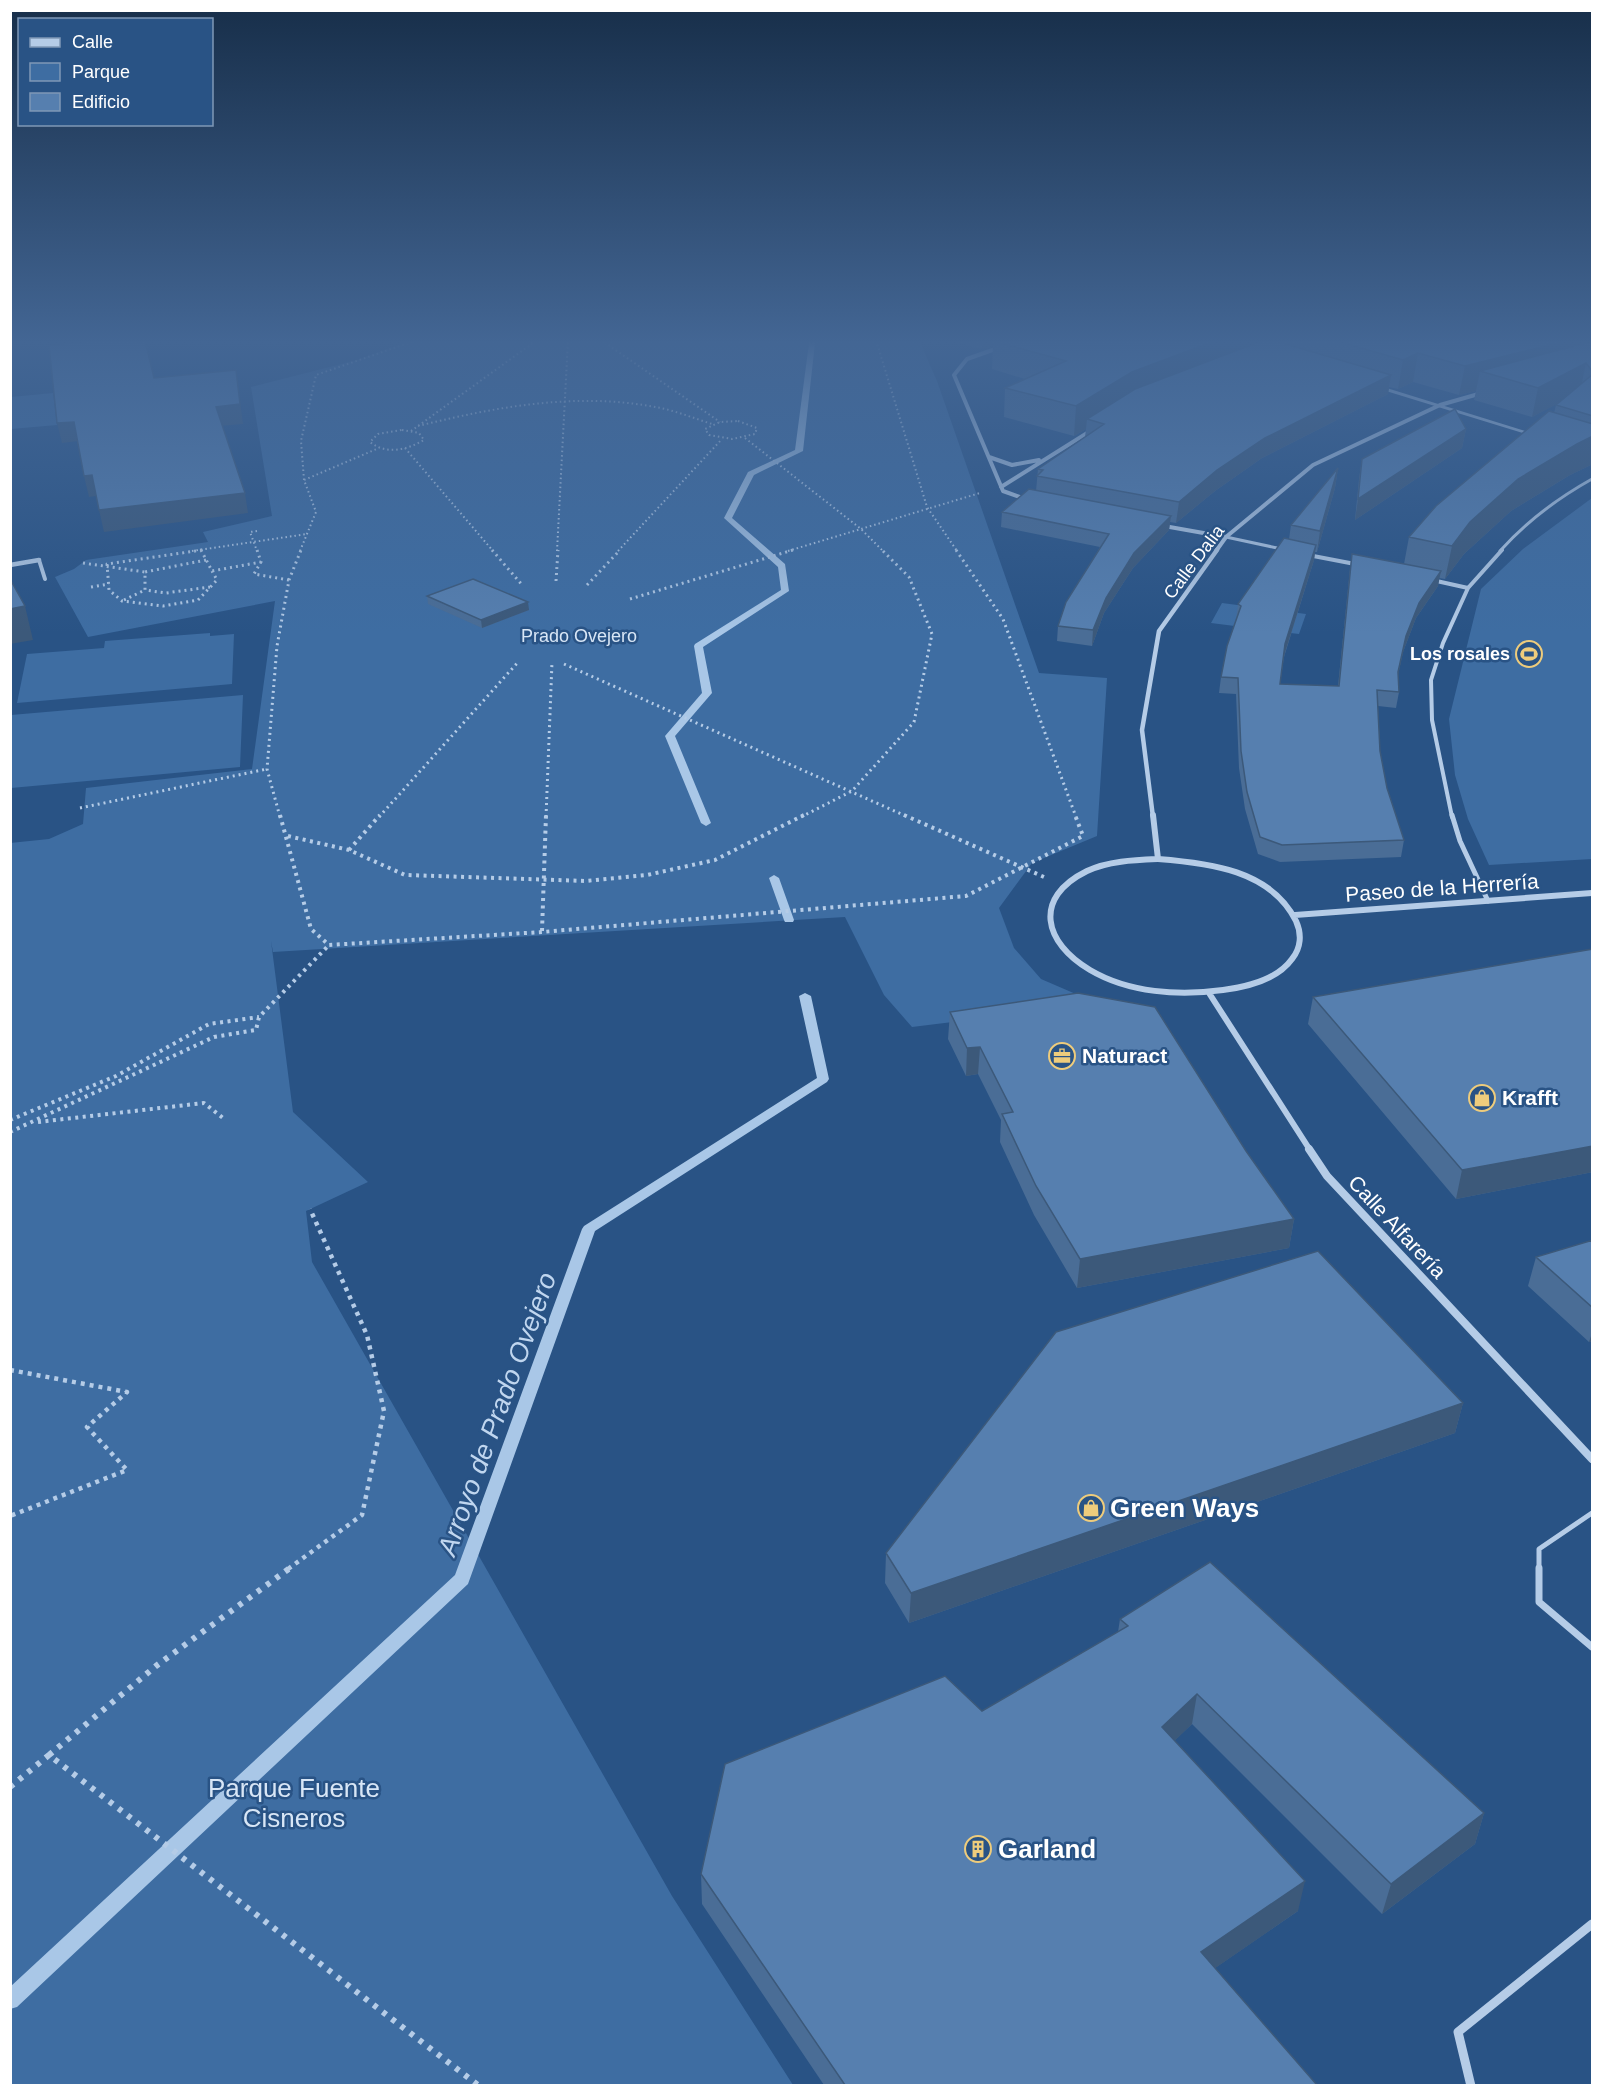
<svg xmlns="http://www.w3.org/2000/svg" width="1603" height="2096" viewBox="0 0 1603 2096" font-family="Arial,sans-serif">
<rect width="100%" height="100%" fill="#295385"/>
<path fill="#3e6da2" d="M412,340h507l18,41 102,292 68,5 -10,158 -65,27 -33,45 15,40 27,31 58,25 -187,23 -28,-32 -39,-78 -572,35 -2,-11 22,171 75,70 -62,29 6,51 360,634 121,189h-782l-1,-1242 39,-4 34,-15 3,-36 166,-19 23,-168 -187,36 -33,-60 19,-8 12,-9 122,-18 -5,-10 69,-16 -21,-129 106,-27z
M53,393l4,32 -46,4v-32z
M1592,498v361l-103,6 -21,-46 -13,-44 -6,-56 32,-130 42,-40z
M1222,603l84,11 -7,20 -88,-11z
M210,633v3l24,-2 -2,50 -215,19 10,-49 77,-6 1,-7z
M243,695l-3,72 -229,21v-73z"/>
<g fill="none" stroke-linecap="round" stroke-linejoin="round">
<path fill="#a9c7e7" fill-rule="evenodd" d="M807,340h6l2,3 -12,108 -49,24 -22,43 53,46 4,27 -86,56 9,46 -37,43 36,87 -5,3 -5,-3 -36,-87 37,-43 -8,-47 1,-2 86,-54 -3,-23 -54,-49 24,-46 47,-22 14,-107z
M774,875l5,3 15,42 -1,2h-8l-1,-2 -15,-42z
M805,993l6,3 18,83 -2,3 -232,149 -127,353 -451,423 -7,2v-22l445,-412 127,-346 2,-3 233,-148 -18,-82z"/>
<path stroke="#b5cce7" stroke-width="2" stroke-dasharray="1.5 3" stroke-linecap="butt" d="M601,340l119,82
M876,340l51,167 30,44
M738,421l19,7 -2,6 -23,5 -23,-4 -4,-6 15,-7z
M418,426c77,-19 158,-34 237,-19 19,3 38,11 57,17
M402,430l17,3 5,7c-17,10 -38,15 -54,2l8,-8z
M411,431l126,-91
M745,438l116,91 22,22
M405,448l88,103
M304,480l-3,-39 15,-66 101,-35
M257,531l-7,1 7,19
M192,551l115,-17
M300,551l16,-39 -12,-32 75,-32
M557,551l11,-211
M618,551l104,-112
M788,551l192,-58"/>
<path stroke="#b5cce7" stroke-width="3" stroke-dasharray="2 4" stroke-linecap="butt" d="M201,550l11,21 49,-9
M202,550l-95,14 2,26 13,11 41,5 35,-6 19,-20 -5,-9
M257,550l4,12 -7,12 35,6
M492,550l31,36
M956,550l47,69 73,198
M206,560l-61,12v18l21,3 44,-6
M83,563l62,9
M556,581l2,-31
M587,585l33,-35
M91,587l18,-3
M630,599l163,-49
M124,600l21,-10
M564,664l344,153
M80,808l187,-39
M280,817l-13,-48 10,-123 12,-66 12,-30
M379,817l140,-156
M546,817l6,-155
M801,817l51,-26 62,-69 18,-88 -23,-57 -27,-27"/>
<path stroke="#b5cce7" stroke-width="4" stroke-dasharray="3 4.5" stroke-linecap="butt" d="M280,815l31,114 18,16 213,-13 424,-36 117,-60 -8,-21
M904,815l140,62
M288,836l61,14 56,25 180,6 62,-6 68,-15 89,-45
M349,850l31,-35
M542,931l4,-116
M10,1120l106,-44 93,-52 50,-7
M38,1122l166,-19 19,15
M10,1132l204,-95 42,-7 3,-13 70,-72"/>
<path stroke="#b5cce7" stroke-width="4.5" stroke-dasharray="4 5" stroke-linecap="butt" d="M10,1370l117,22 -40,35 40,43 -117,46
M288,1569l74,-54 22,-104 -17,-76 -57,-126"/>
<path stroke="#b5cce7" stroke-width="6" stroke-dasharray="4.5 7" stroke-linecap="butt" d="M49,1755l107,-89 134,-98
M10,1787l39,-32 430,331"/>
<path stroke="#b5cce7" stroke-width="4" d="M39,560l6,19"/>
<path stroke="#b5cce7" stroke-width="5" d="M1539,1569v-20l53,-36"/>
<path stroke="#b5cce7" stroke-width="7" d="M1539,1568v34l53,45"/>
<path stroke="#b5cce7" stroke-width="3" d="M1226,537l56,12
M1500,551c26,-29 58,-53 92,-72"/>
<path stroke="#b5cce7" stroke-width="4" d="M1308,555l47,9
M1432,580l36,8
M1452,817l-20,-97 -1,-40 12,-37 25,-55 34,-38"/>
<path stroke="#b5cce7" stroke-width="5" d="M1452,815l8,26 28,60"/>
<path stroke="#b5cce7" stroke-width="4" d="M1001,347l-34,12 -13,16 49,116 22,8
M989,457l23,8 27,-5
M1001,487l91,-57
M1164,526l62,11
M1216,551l10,-14 87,-72 127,-60 42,-12"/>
<path stroke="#b5cce7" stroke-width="4.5" d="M10,565l29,-5
M1153,817l-11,-87 17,-99 58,-81"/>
<path stroke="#b5cce7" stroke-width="6" d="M1153,815l5,44
M1158,859c51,4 113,11 138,62 6,13 5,27 -4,38 -15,21 -45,28 -69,31 -44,6 -94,3 -133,-20 -46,-27 -58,-72 -3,-99 21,-10 47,-11 71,-12z
M1295,915l297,-22
M1209,993l101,157"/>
<path stroke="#b5cce7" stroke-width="8" d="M1309,1149l18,27 265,283"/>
<path stroke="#b5cce7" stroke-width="9" d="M1471,2086l-13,-54 134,-108"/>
<path fill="#b5cce7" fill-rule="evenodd" d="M1373,385h4l164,51 -5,1 -163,-50z"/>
</g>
<path fill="#4a6d96" d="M949,340h644v124l-23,11 -59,36 -47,43 -19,25 -6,-1 -1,8 -22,32 -13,34 -5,23 1,17 -3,16 -18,-2 2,45 7,37 17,52 -3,17 -121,5 -22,-8 -13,-45 -6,-41 -3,-74 -17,-1 2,-16 15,-58 2,-15 51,-65 2,-14 47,-57 -3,20 -18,64h-2l-1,8 -30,97 -4,27 58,2 12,-117 2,-15 52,10 5,-27 145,-124 2,-8 2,-2 -26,14 -58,-17 2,-9 -17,4 -46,-13 -15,7 -9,-2 -1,7 -126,64 -47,33 -39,32 -6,-1 -1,8 -36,38 -29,45 -12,33 -35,-5 1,-15 42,-79 -99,-20 1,-15 34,-21 2,-22 47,-32 1,-8 -12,7 -70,-19 1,-29 20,-9 -33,-10 1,-23 -11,3z
M1466,429l-4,19 -107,72 4,-41 3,-20z
M427,596l102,14 -47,18 -54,-24z
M1593,949v223l-137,27 -148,-175 5,-27z
M950,1012l296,139 48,68 -5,29 -212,40 -43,-73 -34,-73 1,-22 -23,-46 -12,2 -18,-37z
M1593,1240v101l-4,1 -61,-56 8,-29z
M1463,1403l-8,30 -546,190 -24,-40 1,-30z
M1120,1619l364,194 -9,31 -93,70 -190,-190 -18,17 124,170 -83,57 102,117h-493l-122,-181 -1,-30 417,-242z"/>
<path fill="#3c597a" d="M983,340h14l-4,1v5l-11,3z
M1217,340h37l-2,13 -165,66 -1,10 -12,7 2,-30 56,-34z
M1570,340h23v20l-113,11 -4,20 -17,4 6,-29z
M1418,353l-5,29 -15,7 5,-29z
M1586,363l-6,29 -48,25 6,-29z
M236,370l7,54 -24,2 -3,-19z
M1391,375l-3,19 -126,64 -47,33 -39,32 3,-21 38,-32 48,-32z
M74,422l4,19 -16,2 -5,-20z
M1466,429l-4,19 -107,72 3,-21z
M1593,436v28l-23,11 -59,36 -47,43 -19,25 7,-33 18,-24 48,-43 59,-35z
M1338,468l-3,20 -18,64 3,-21z
M92,475l4,21 -7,1 -5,-21z
M245,493l3,20 -144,19 -5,-22z
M1171,516l-2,14 -36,38 -29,45 -12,33 1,-16 13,-32 28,-45z
M1316,545l-2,15 -31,99 2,-15z
M1441,571l-3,15 -22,32 -13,34 -8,36 11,-52 13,-33z
M528,602l1,8 -47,18 -1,-8z
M25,606l8,34 -23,4v-35z
M980,1047l-2,27 -12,2 1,-28z
M1593,1146v26l-137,27 6,-29z
M1294,1219l-5,29 -212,40 3,-29z
M1593,1330v11l-4,1z
M1463,1403l-8,30 -546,190 2,-30z
M1197,1694l-5,30 -35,34 5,-31z
M1484,1813l-9,31 -93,70 9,-30z
M1305,1881l-7,30 -103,71 6,-30z"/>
<path fill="#567faf" stroke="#3c597a" stroke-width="1.5" d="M103,340h29l1,2 12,-1 9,37 82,-8 4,34 -24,3 29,86 -146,17 -7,-35 -8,1 -10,-54 -17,1 -8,-78z
M998,340h219l-85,32 -56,34 -71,-18 61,-27 -73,-20z
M1264,340h8l119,35 -126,63 -48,32 -38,32 -142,-26 6,-6 -5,-1 66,-45 -17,-5 48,-30z
M1333,340h237l-105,26 -47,-13 -15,7z
M1593,341v31l-7,-9 -48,25 -58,-17z
M1593,374v42l-37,-11z
M1455,409l11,20 -108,70 4,-40z
M1549,411l44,13v12l-16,8 -59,35 -48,43 -18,24 -43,-9 27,-31z
M1338,468l-18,63 -29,-6z
M1029,489l142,27 -37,37 -28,45 -13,32 -35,-4 8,-24 43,-68 -107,-22z
M1284,538l32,7 -31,99 -5,40 59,2 13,-132 89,17 -22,32 -13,33 -8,36 1,20 -22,-2 3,61 7,37 17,52 -122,5 -22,-8 -13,-45 -6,-41 -3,-73 -17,-1 6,-31 14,-40 -3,-2z
M10,579l15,27 -15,3z
M473,579l55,23 -47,18 -54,-24z
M1593,949v197l-131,24 -149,-173z
M1078,993l77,14 91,144 48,68 -214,40 -44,-73 -34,-72 11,-2 -33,-65 -13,1 -17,-36z
M1593,1240v68l-57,-51z
M1318,1251l145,152 -552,190 -25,-40 170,-221z
M1210,1562l274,251 -93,71 -194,-190 -35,33 143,154 -104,71 116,133h-472l-144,-211 24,-110 220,-88 37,35 146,-85 -8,-7z"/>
<linearGradient id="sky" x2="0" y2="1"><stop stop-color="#172e49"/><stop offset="0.54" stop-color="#436694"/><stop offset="1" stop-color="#436694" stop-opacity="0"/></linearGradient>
<rect width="1603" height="633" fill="url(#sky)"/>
<defs>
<symbol id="stadium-ring" viewBox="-11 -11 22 22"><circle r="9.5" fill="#295385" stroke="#eecc7c" stroke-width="1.5"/><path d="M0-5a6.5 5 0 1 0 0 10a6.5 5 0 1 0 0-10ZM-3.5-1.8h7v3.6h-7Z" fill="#eecc7c"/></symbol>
<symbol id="office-ring" viewBox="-11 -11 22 22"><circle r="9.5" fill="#295385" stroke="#eecc7c" stroke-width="1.5"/><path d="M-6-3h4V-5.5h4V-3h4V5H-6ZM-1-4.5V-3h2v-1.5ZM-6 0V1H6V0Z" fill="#eecc7c"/></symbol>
<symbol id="shop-ring" viewBox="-11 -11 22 22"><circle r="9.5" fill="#295385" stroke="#eecc7c" stroke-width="1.5"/><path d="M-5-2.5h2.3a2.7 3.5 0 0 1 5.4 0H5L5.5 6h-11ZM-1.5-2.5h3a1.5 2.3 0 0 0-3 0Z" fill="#eecc7c"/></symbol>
<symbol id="building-ring" viewBox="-11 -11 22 22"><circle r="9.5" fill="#295385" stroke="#eecc7c" stroke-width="1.5"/><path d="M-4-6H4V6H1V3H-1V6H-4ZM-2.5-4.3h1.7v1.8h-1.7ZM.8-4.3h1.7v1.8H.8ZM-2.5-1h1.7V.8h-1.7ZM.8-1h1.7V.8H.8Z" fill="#eecc7c"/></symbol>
</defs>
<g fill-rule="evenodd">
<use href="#stadium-ring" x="1514" y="639" width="30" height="30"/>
<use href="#office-ring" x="1047" y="1041" width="30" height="30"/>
<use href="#shop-ring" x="1467" y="1083" width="30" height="30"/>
<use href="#shop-ring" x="1076" y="1493" width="30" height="30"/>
<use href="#building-ring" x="963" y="1834" width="30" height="30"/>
</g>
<g text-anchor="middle" stroke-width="5" stroke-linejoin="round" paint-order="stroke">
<g font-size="18" fill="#fff" stroke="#295385">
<text transform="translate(1194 562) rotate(-53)" y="6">Calle Dalia</text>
</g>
<g font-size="18" fill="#d8e6f6" stroke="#295385">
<text x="579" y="642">Prado Ovejero</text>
</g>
<g font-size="18" font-weight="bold" fill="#fff" stroke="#295385" text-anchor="end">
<text x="1510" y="660">Los rosales</text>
</g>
<g font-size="21" fill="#fff" stroke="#295385">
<text transform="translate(1442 888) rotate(-4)" y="7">Paseo de la Herrería</text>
<text transform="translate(1397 1227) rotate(47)" y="7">Calle Alfarería</text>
</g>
<g font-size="21" font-weight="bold" fill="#fff" stroke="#295385" text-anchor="start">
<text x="1082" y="1063">Naturact</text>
<text x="1502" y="1105">Krafft</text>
</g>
<g font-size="26" font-weight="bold" fill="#fff" stroke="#295385" text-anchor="start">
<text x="1110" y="1517">Green Ways</text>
<text x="998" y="1858">Garland</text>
</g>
<g font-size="26" fill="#d8e6f6" stroke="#295385">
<text x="294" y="1797">Parque Fuente<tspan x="294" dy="30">Cisneros</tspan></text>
</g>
<g font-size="27" font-style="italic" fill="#c0d6ef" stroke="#295385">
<text transform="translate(497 1414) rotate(-70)" y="9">Arroyo de Prado Ovejero</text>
</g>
</g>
<rect width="1603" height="2096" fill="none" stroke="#ffffff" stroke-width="24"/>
<rect x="18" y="18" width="195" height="108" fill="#295385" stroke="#7f98b6" stroke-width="1.5"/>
<rect x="30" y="38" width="30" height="9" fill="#b5cce7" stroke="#7f98b6" stroke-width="1.5"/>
<text x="72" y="48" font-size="18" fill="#ffffff">Calle</text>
<rect x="30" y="63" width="30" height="18" fill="#3e6da2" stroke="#7f98b6" stroke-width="1.5"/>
<text x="72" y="78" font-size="18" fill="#ffffff">Parque</text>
<rect x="30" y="93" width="30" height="18" fill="#567faf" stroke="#7f98b6" stroke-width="1.5"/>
<text x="72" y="108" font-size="18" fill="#ffffff">Edificio</text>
</svg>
